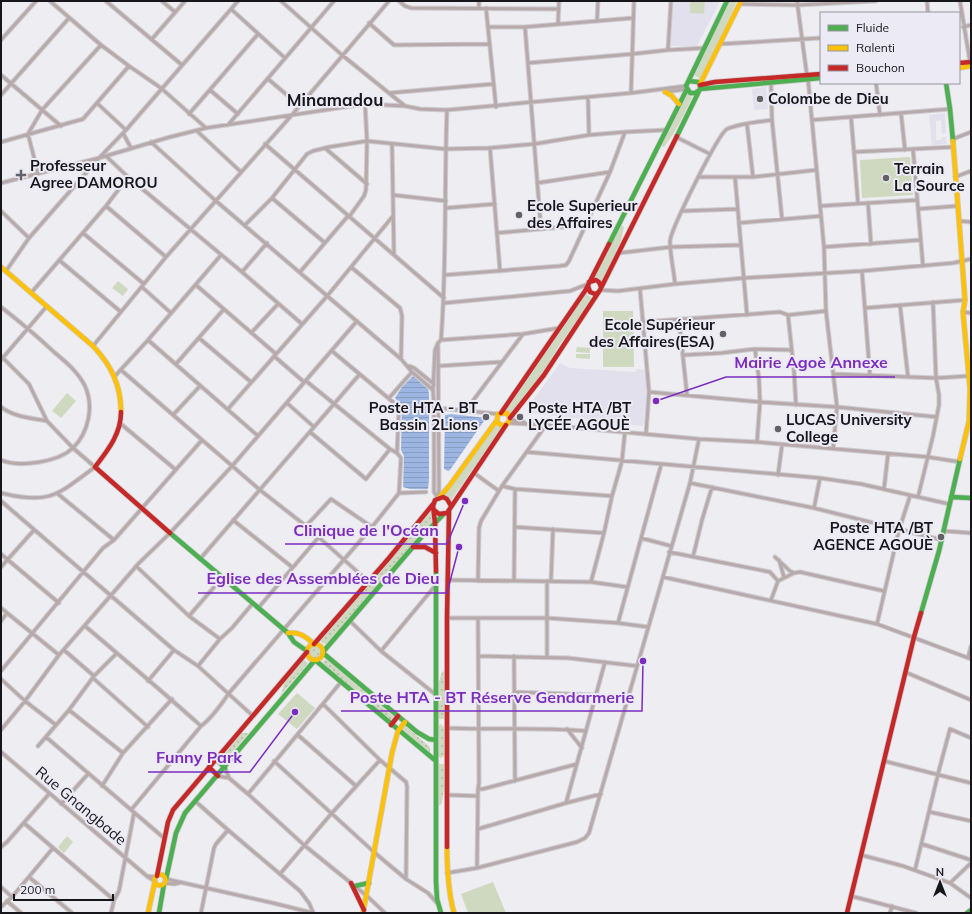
<svg xmlns="http://www.w3.org/2000/svg" width="972" height="914" viewBox="0 0 972 914" font-family="Mulish,sans-serif">
<defs>
<pattern id="grass-dots" width="8" height="8" patternUnits="userSpaceOnUse"><rect width="8" height="8" fill="#cfd9c0"/><path d="M2 2h.1M6 6h.1" fill="none" stroke="#b1baa4" stroke-width="1.8" stroke-linecap="round"/></pattern>
<pattern id="water-rules" width="6" height="5" patternUnits="userSpaceOnUse"><rect width="6" height="5" fill="#9cb6e1"/><path d="M0 2.5h6" fill="none" stroke="#869cc0"/></pattern>
</defs>
<rect width="100%" height="100%" fill="#ededf2"/>
<path fill="#e1e0ec" d="M673,1h47l-23,45h-26z
M766,87l2,22 -14,1 -2,-21z
M945,113l1,20 -4,1 -1,-14 -5,1v19h5v-2l5,-1 1,7 -15,1 -3,-30z
M560,363l10,5 65,4 2,-3 8,1 2,21 -4,35 -113,-13 -2,-6z"/>
<path fill="url(#grass-dots)" d="M431,511l1,11c-13,13 -24,28 -36,42 -22,27 -47,53 -70,81l-6,-5z
M309 652a6 6 0 1 1 12 0a6 6 0 1 1-12 0Z
M326,659l68,58 -3,4 -69,-58z
M304,660l4,3 -29,34 3,-5 2,-9z
M444,671v48h-6v-34l4,-13z
M441,724l3,3v29l-3,2 -3,-2v-30z
M405,726l25,21v7l-28,-24z
M250,731l-22,27 -4,4 -3,-4 21,-25h6z
M438,764h6c1,14 1,27 -3,41h-3z"/>
<path fill="#cfd9c0" d="M690,1h15l-1,13 -14,-1z
M729,1h8l-36,79 -7,-5z
M686,94l6,3c-8,18 -16,35 -28,50l-4,-1z
M910,157l3,38 -51,3 -2,-38z
M621,225l3,2 -3,14 -19,40 -7,-4z
M118,281l10,8 -5,7 -11,-8z
M586,294l7,4 -33,46 -18,30 -31,41 -5,-4z
M603,311h30l1,56h-31z
M577,347l13,1v5l-14,-1z
M576,354h14v5l-14,-1z
M67,393l9,8 -15,17 -9,-7z
M496,424l6,4 -51,72 -6,-5z
M297,693l18,15 -18,21 -19,-15z
M67,836l6,6 -9,11 -6,-6z
M493,882l13,31h-38l-7,-19z"/>
<path fill="url(#water-rules)" d="M413,376l15,13 1,5v85l-1,10h-18l-7,-2 1,-31 -3,-6 1,-44 -7,-8 7,-11z
M451,414l35,4 -36,52 -2,1 -4,-2 1,-54z"/>
<g fill="none" stroke-linecap="round" stroke-linejoin="round">
<defs>
<path id="street" d="M50,1l51,44 28,21 32,22 45,40
M106,1l76,64
M162,1l13,11
M281,1l61,54 63,51
M399,1l6,5 6,2 148,1
M479,1v7
M797,1l10,75
M927,1l1,12
M960,1l10,61
M740,4l58,1 78,-4
M486,8l10,99
M231,9l54,49
M597,21l1,-20
M369,23l25,22 95,-1
M558,24l1,-23
M488,27h37l108,-9
M525,27l16,202
M963,27l8,-2
M152,39l33,-38
M1,40l35,-39
M720,44l101,-6
M668,50l3,-49
M528,63l104,-9 36,-4 37,-2
M1,75l60,51
M268,79l31,26
M808,79l16,168 2,64 11,96 -4,42
M771,82l1,38 10,99
M876,83l4,32
M210,90l28,24
M666,92l21,-3
M389,93l104,-9
M631,93l3,-92
M1,95l68,-77
M588,98l1,37
M98,104l28,26
M901,113l4,37
M189,114l69,-80
M851,117l3,35 99,-5
M812,120l138,-11
M747,124l6,53
M228,125l106,-124
M197,131l44,41
M123,133l8,15
M676,137l34,17
M953,139l18,-7
M1,142l82,-23 46,-53
M151,142l65,59 185,158 11,13 21,18
M265,144l179,154
M392,144l2,111
M325,148l42,36
M490,148l10,123
M913,149l10,117
M854,152l4,52
M106,156l22,21 114,95 60,52
M38,173l-10,-39 14,-24 59,-65
M698,177h55l63,-7
M735,177l12,138
M955,177l16,-6
M1,183l98,-25 71,-21 36,-9 159,-24 40,2 15,3 27,1 184,-17 55,-7
M537,183l73,-11
M393,195l53,6
M272,198l53,45
M868,203l3,41
M106,206l60,51
M820,206l97,-6
M446,208l49,-4
M918,209l39,-3
M1,211l28,27
M682,211l56,-2
M349,217l15,-21 2,-6 1,-49 -2,-37
M959,221l12,1
M739,223l82,-7
M245,225l27,-27 35,-44 6,-3 16,-4 38,-6 78,8 44,-1 45,-4 55,-9 36,-3 40,-2
M83,233l61,51
M497,233l88,-8
M824,247l96,-7
M619,253l52,-6 70,-2
M59,260l62,52
M351,267l49,41 2,8 -1,43
M6,271l23,-33 70,-80 27,-28 112,-129
M862,271l8,105
M242,272l25,-29
M300,272l48,-56
M445,275l115,-9 6,-1 3,-4 41,-89 15,-40
M675,284c-1,-13 -5,-29 -5,-43 1,-12 48,-107 57,-112 13,-6 31,-7 45,-9
M196,285l80,69
M142,287l29,26
M640,289l9,103 -3,42
M600,290l18,1 57,-7 69,-6 118,-7 91,-8 18,-4
M31,293l75,-87 22,-29
M444,303l126,-12 18,-7
M900,305l8,72
M1,307c18,14 36,29 53,45 12,10 24,20 31,34 9,20 4,46 -12,62 -15,14 -53,20 -72,12
M865,308l100,-8
M963,312l8,1
M788,315l6,56 2,34
M679,319l8,76
M642,322l138,-10 8,3 38,-4
M251,333l27,-29
M199,338l52,44
M148,340l110,96
M441,340l82,-6 36,-6
M93,346l73,-89 125,-141 98,-115
M755,349l4,30 1,23 -3,40
M684,355l37,-2 34,-4 37,1
M1,356l28,28 18,37 26,27 22,19c-38,28 -45,38 -94,26
M274,356l30,26
M1,360l46,-54
M176,364l48,-55
M409,366l5,2 20,16
M438,366l63,-4
M121,370l139,120 46,36 63,56
M834,374l102,4 33,-2
M115,376l33,-36 73,-85
M306,381l84,68 7,4
M649,392l111,10 77,5 100,10
M389,398l23,-26
M287,403l27,24
M1,407c13,10 30,11 46,14
M438,408l60,6
M228,409l100,-114 65,-79
M466,410l57,-76
M173,415l27,-29
M510,420l12,1 3,2
M508,423l38,2 153,14 58,3 171,15 32,5
M121,424l55,46
M310,432l56,47 24,-30
M527,452l293,26 41,6 88,20
M474,473l25,18
M778,475l4,-30
M690,483l124,25 128,32
M502,486l13,3 97,7
M884,489l4,-35
M399,493l27,-1
M58,494l56,46
M437,497l2,-6 -1,-146
M918,497l15,-61 6,-31v-10l-3,-17 -3,-76
M438,498l-4,-6v-84l-1,-18 2,-40 3,-7 3,-3c6,-76 3,-153 6,-230
M1,501l173,149 24,16 55,50
M814,508l6,-30
M233,520l59,47
M306,526l25,-27 41,28
M515,527l89,6
M944,531l27,2
M641,538l30,8
M669,552l101,20 8,9 -7,19
M1,554l58,49
M693,557l9,-37 10,-33
M775,557l15,14 4,2
M200,559l159,-184
M779,560l5,17
M136,566l53,50 31,23
M1,567l33,-37
M663,577l214,47 94,35
M447,580l144,2 36,5
M551,580l2,-51
M478,581l1,-53 2,-7 21,-35 44,-61
M514,581l1,-92
M778,581l16,-8 6,-1 84,19
M591,582l13,-49 8,-37 10,-35 3,-30
M259,607l59,-69
M1,608l58,47
M189,616l33,-38
M447,618h100l71,5 30,4
M1,621l6,-8
M350,621l31,30 54,43
M618,623l43,-158
M877,624l22,-94 11,-34
M85,626c39,33 78,66 116,100
M64,650l30,26
M381,651l54,-65
M478,656l90,2 69,8
M514,656l1,125
M547,657v-76
M968,658l3,-12
M198,666l22,-27 12,-11 21,-25
M1,671l102,-123 11,-8 88,-100
M905,672l66,28
M93,678l55,49
M1,679l24,22 31,24
M148,681l26,-31
M514,692l82,3
M323,704l57,56 26,22 1,4 -1,93
M69,710l54,43
M447,728c47,2 93,-1 139,3
M567,729l15,19
M1,730l24,-29 34,-46 80,-92 31,-30 63,-68 124,-144
M298,735l58,51
M46,737l118,101
M38,746l31,-36 25,-34 23,-23
M1,752l147,125 7,4
M274,761l101,92 31,26 22,14 9,10
M884,761l87,22
M225,768l4,10
M218,776l11,2 19,16 56,51 63,51 18,17
M102,786l21,-33 49,-54
M478,789h5l94,-25
M248,794l93,-112
M448,795l30,1
M195,801l33,29 72,61 9,12 4,9
M566,803l39,-141
M61,804l27,-30
M131,810l70,-84c11,-8 20,-21 28,-33l143,-166 27,-34 2,-35 -4,-5 2,-46 -67,-56
M930,812l41,9
M24,823l90,77
M478,829l88,-26 35,-9
M922,844l49,16
M1,847l6,-5 42,-48
M861,855l42,11 47,17 21,15
M477,868l1,-79 1,-6 -1,-165
M915,870l23,-96 12,-45 21,9
M447,873l30,-5 100,-26 8,-4 4,-5 101,-350 9,-44
M280,874l51,-60 49,-54
M147,876l9,1
M29,877l43,36
M166,879l107,24 40,10
M165,883l9,1 5,-1
M950,883l21,-20
M1,887l11,10
M851,896l65,17
M7,901l14,12
M1,907l11,-10 41,-49
M111,913l3,-13 5,-9 15,-78
M201,913l13,-65 2,-4 12,-14
M890,913l2,-7"/>
<path id="fast" d="M946,83l4,26 3,32
M700,89l121,-11
M698,91l-3,2h-5l-4,-7 41,-85
M677,136l23,-47v-4l-2,-3 -9,-1
M609,244l78,-155
M951,497l20,1
M170,533l118,100 6,9 13,9
M436,571v310l1,18 4,14
M921,613l18,-62 21,-92
M323,652l101,-118 19,-19
M323,653l94,79 12,7 7,1
M315,660l121,101
M216,759l9,9
M166,879l10,-46 9,-20 130,-153
M355,886l14,-3
M159,913l5,-29
M967,913l4,-3"/>
<path id="slow" d="M959,68l12,-2
M700,84l41,-83
M665,92l6,3 8,9
M953,141l12,159 -2,12 7,77 -1,32 -9,38
M1,267l92,79c18,19 28,39 28,66
M439,498l11,-13 47,-65 1,-6 9,-1 3,5 -2,5 -5,3 -5,-3 -1,-3
M288,633c12,-1 17,3 26,11
M307 652a8 8 0 1 1 16 0a8 8 0 1 1-16 0Z
M447,847c0,23 1,44 7,66
M154.5 880a5.5 5.5 0 1 1 11 0a5.5 5.5 0 1 1-11 0Z
M148,913l7,-32
M363,913l29,-160 6,-22 7,-9"/>
<path id="jam" d="M959,63l12,-1
M700,85l15,-3 106,-8
M589,282l7,-2 3,2 2,5
M588,286l2,6 5,2 3,-1
M121,412c0,22 -13,38 -26,55l75,66
M501,413l84,-122 24,-47
M510,418l34,-43 56,-85 77,-154
M434,510l5,4 8,-1 59,-88
M413,547h12l11,6
M436,571l-1,-48 -2,-17 2,-6 8,-3 4,2 4,7
M314,644l75,-86 45,-55
M391,725l7,-9
M209,767l9,9
M447,847v-229l2,-107
M157,876l11,-54 5,-12 134,-158
M351,883l13,27
M847,913l67,-276 7,-24"/>
</defs>
<use href="#street" stroke="#cccbcf" stroke-width="5"/>
<use href="#fast" stroke="#cccbcf" stroke-width="6"/>
<use href="#slow" stroke="#cccbcf" stroke-width="6"/>
<use href="#jam" stroke="#cccbcf" stroke-width="6"/>
<use href="#street" stroke="#b8aaab" stroke-width="3"/>
<use href="#fast" stroke="#4caf50" stroke-width="4.5"/>
<use href="#slow" stroke="#ffc107" stroke-width="4.5"/>
<use href="#jam" stroke="#c62828" stroke-width="4.5"/>
</g>
<g fill="#626166" stroke="#ebeaf5" stroke-width="1.5">
<circle cx="760" cy="99" r="4"/>
<path d="M19 169h4v4h4v4h-4v4h-4v-4h-4v-4h4z"/>
<circle cx="886" cy="178" r="4"/>
<circle cx="519" cy="215" r="4"/>
<circle cx="723" cy="334" r="4"/>
<circle cx="486" cy="417" r="4"/>
<circle cx="520" cy="417" r="4"/>
<circle cx="778" cy="429" r="4"/>
<circle cx="941" cy="537" r="4"/>
</g>
<g text-anchor="middle" stroke-width="4" stroke-linejoin="round" paint-order="stroke">
<g font-size="15" font-weight="bold" fill="#17161a" stroke="#ebeaf5" text-anchor="start">
<text x="768" y="104">Colombe de Dieu</text>
<text x="30" y="171">Professeur<tspan x="30" dy="17">Agree DAMOROU</tspan></text>
<text x="894" y="174">Terrain<tspan x="894" dy="17">La Source</tspan></text>
<text x="527" y="211">Ecole Superieur<tspan x="527" dy="17">des Affaires</tspan></text>
<text x="715" y="330" text-anchor="end">Ecole Supérieur<tspan x="715" dy="17">des Affaires(ESA)</tspan></text>
<text x="478" y="413" text-anchor="end">Poste HTA - BT<tspan x="478" dy="17">Bassin 2Lions</tspan></text>
<text x="528" y="413">Poste HTA /BT<tspan x="528" dy="17">LYCÉE AGOUÈ</tspan></text>
<text x="786" y="425">LUCAS University<tspan x="786" dy="17">College</tspan></text>
<text x="933" y="533" text-anchor="end">Poste HTA /BT<tspan x="933" dy="17">AGENCE AGOUÈ</tspan></text>
</g>
<g font-size="15" fill="#17161a" stroke="#ebeaf5">
<text transform="translate(81 806) rotate(40)" y="5">Rue Gnangbade</text>
</g>
<g font-size="17" font-weight="bold" fill="#17161a" stroke="#ebeaf5">
<text x="335" y="106">Minamadou</text>
</g>
</g>
<path fill="none" stroke="#7b2cbf" stroke-width="1.5" d="M656 401L726 377H895M465 501L447 544H285M459 547L447 593H198M643 661L642 711H341M295 712L250 772H148"/>
<g fill="#7b2cbf" stroke="#ebeaf5" stroke-width="1.5">
<circle cx="656" cy="401" r="4"/>
<circle cx="465" cy="501" r="4"/>
<circle cx="459" cy="547" r="4"/>
<circle cx="643" cy="661" r="4"/>
<circle cx="295" cy="712" r="4"/>
</g>
<g font-size="16" text-anchor="middle" font-weight="bold" fill="#7b2cbf" stroke="#ebeaf5" stroke-width="4" stroke-linejoin="round" paint-order="stroke">
<text x="811" y="368">Mairie Agoè Annexe</text>
<text x="366" y="536">Clinique de l'Océan</text>
<text x="323" y="584">Eglise des Assemblées de Dieu</text>
<text x="492" y="703">Poste HTA - BT Réserve Gendarmerie</text>
<text x="199" y="763">Funny Park</text>
</g>
<rect width="972" height="914" fill="none" stroke="#17161a" stroke-width="4"/>
<rect x="820" y="12" width="140" height="72" fill="#ebeaf5" stroke="#96959d"/>
<rect x="828" y="25" width="20" height="6" fill="#4caf50" stroke="#96959d"/>
<text x="856" y="32" font-size="12" fill="#17161a">Fluide</text>
<rect x="828" y="45" width="20" height="6" fill="#ffc107" stroke="#96959d"/>
<text x="856" y="52" font-size="12" fill="#17161a">Ralenti</text>
<rect x="828" y="65" width="20" height="6" fill="#c62828" stroke="#96959d"/>
<text x="856" y="72" font-size="12" fill="#17161a">Bouchon</text>
<g transform="translate(940 882)" stroke="#ebeaf5" stroke-width="3" paint-order="stroke">
<path d="M0-3L7 15L0 10L-7 15Z" fill="#17161a"/>
<text y="-6" font-size="11" font-weight="bold" text-anchor="middle" fill="#17161a">N</text>
</g>
<path d="M14 894v6h99v-6" fill="none" stroke="#17161a" stroke-width="2"/>
<text x="20" y="894" font-size="12" fill="#17161a" stroke="#ebeaf5" stroke-width="3" paint-order="stroke">200 m</text>
</svg>
